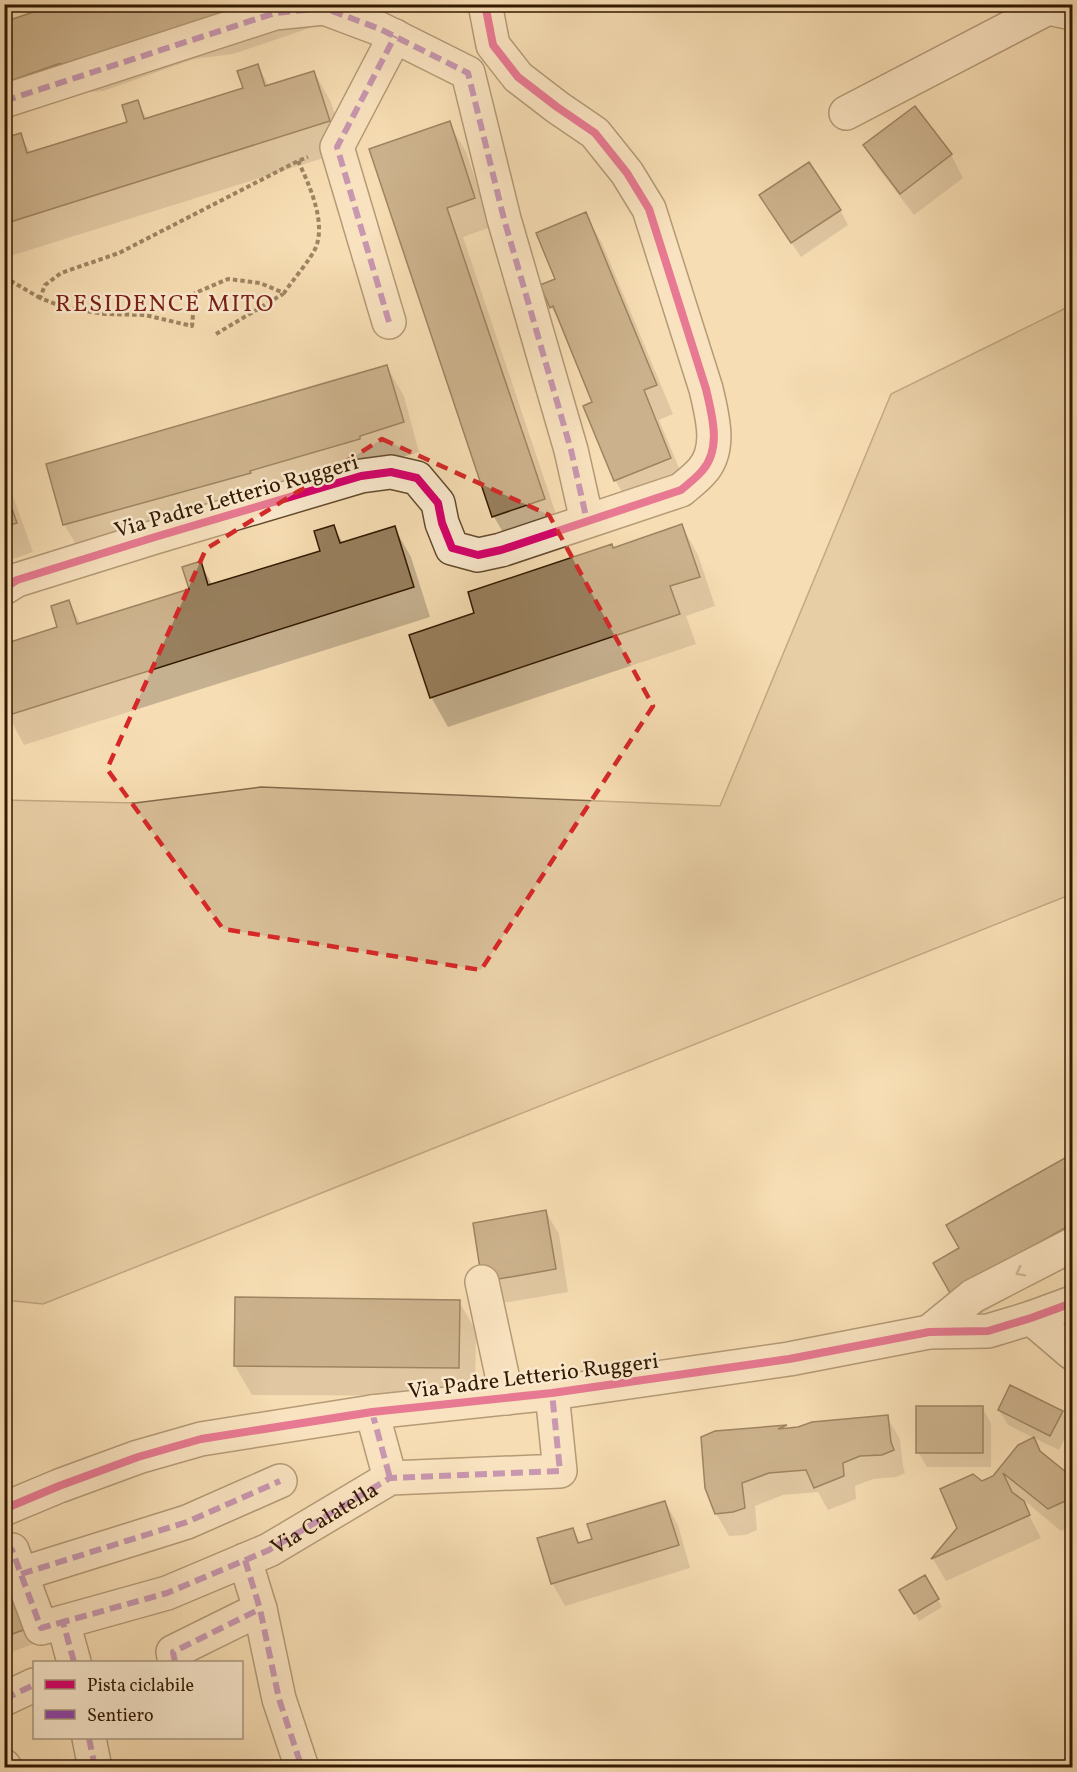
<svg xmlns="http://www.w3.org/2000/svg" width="1077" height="1772" viewBox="0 0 1077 1772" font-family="Vollkorn,serif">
<rect width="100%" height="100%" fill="#f7ddb3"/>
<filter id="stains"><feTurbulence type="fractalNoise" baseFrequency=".00333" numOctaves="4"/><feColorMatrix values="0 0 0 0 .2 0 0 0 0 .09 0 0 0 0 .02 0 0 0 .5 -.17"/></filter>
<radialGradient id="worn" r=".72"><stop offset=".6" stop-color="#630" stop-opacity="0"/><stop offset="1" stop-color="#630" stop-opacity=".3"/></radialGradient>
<path fill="#d6bc95" stroke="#846a4a" stroke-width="1.5" d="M1072,305v589l-1029,410 -38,-4v-500l130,3 126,-16 459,19 171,-412z"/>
<path fill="#0003" d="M302,4l8,24 -77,26 -39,5 -91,32 -27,2 -72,25v-95z
M258,66l11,20 45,-14 17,30 15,49 -342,107v-98l6,-2 10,-23 11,18 98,-30 8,-21 11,18 97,-31z
M449,123l17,29 25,75 -28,10 98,292 -50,17 -17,-29 -123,-367z
M865,146l86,9 12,23 -49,37 -36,-47z
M840,210l8,15 -47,32 -31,-46z
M585,214l17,29 71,171 -14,6 28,67 -55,22 -17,-29 -21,-77 -28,-71 -15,-25 5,-27z
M387,367l17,29 15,56 -338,101 -17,-29z
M4,471l29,81 -29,10z
M682,526l16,29 17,51 -29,10 10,28 -248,83 -17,-30 45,-83 137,-64z
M333,527l10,16 51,-16 17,30 19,60 -406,128 -20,-37v-63l55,-17 10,-26 12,22 109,-34 10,-27 13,23 109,-34z
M1072,1155v107l-104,59 -17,-29 10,-43 -13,-24z
M546,1212l13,22 9,58 -71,12 -13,-23z
M459,1301l17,30 -1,65 -223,-1 -17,-29z
M982,1407l9,16v44h-64l-9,-15z
M999,1410l63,2 8,15 -11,23 -51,-25z
M887,1417l13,22 3,27 2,7 -9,4 -23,2 -18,7 1,13 -28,11 -10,-18 -35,3 -28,11 2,24 -11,5 -17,1 -13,-23 62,-86 2,3z
M1034,1439l9,16 27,22 2,5v44l-11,5 -42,-35 22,42 -95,43 -13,-22 26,-30 23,-46 12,-6z
M665,1502l13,23 12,43 -125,38 -13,-23 20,-54 9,15 13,-4z
M924,1577l18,30 -23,14 -17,-31z
M4,1596l32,47 -32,12z"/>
<path fill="#987f5d" stroke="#321900" stroke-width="1.5" d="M80,4h196l-190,58 -28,2 -54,19v-61l38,-13z
M258,64l7,22 49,-15 16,50 -326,103v-66l5,-1 -5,-19 17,-5 6,20 100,-31 -5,-17 16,-5 6,19 99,-31 -6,-17z
M915,106l37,48 -52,40 -37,-49z
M450,121l25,77 -28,10 98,291 -53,18 -123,-368z
M809,162l32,48 -50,33 -32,-48z
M586,212l71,173 -13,5 27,68 -57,23 -31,-75 9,-4 -39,-96 -3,2 -10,-23 15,-6 -19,-46z
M387,365l17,57 -44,14v3l-110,32 1,2 -188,52 -17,-61z
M4,486l13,37 -13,4z
M682,524l18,53 -30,9 10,28 -250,84 -21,-63 65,-22 -6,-21 144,-48 1,4z
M334,525l6,18 55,-17 19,61 -408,129 -2,-72 53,-17 -6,-21 18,-6 8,24 112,-35 -7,-22 19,-6 7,24 112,-34 -6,-20z
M1072,1154v70l-122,69 -17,-30 26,-15 -13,-23z
M546,1210l10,59 -74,13 -9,-59z
M235,1297l225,3 -1,68 -225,-2z
M1010,1385l53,26 -13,25 -52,-26z
M916,1406h67v47h-67z
M888,1415l3,27 3,8 -12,5 -22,1 -17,7 1,13 -30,12 -8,-18 -37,3 -27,10 3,25 -12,4 -18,2 -10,-26 -4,-51 14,-6 72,-6 -9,4 20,-2 14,-5z
M1034,1437l6,14 31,25 1,22 -24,11 -45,-36 9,19 12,9 6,14 -99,44 26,-31 -17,-39 33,-15 9,7 11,-5 25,-31z
M665,1501l14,44 -128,39 -14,-46 36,-10 5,15 14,-4 -5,-15z
M925,1575l14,24 -25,15 -15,-24z
M15,1591l14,37 -25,9v-42z"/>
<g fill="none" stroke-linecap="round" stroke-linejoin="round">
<defs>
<g id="minor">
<path d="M4,101l271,-88 49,-5 56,21 88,44 36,146 67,231 16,71"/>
<path d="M846,113l202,-105 24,5"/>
<path d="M389,322l-52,-175 58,-111"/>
<path d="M4,588l13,-8 138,-43 206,-61 30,-4 26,6 21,25 4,20 10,25 26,7 23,-5 180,-60c7,-6 15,-12 21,-19 20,-22 10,-56 4,-82l-57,-180 -22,-36 -32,-40 -38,-26 -39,-30 -25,-32 -8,-41"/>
<path d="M482,1282l25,116"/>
<path d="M1031,1318l41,35"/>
<path d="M929,1332l44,-36 99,-51"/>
<path d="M372,1412l18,66"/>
<path d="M4,1509l55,-23 79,-29 63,-18 171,-27 180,-19 237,-34 140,-27 59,-1 43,-13 41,-15"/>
<path d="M4,1554l8,-4 29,78 22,-6"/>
<path d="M245,1560l15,49 19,90 23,69"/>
<path d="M21,1574l166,-52 93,-41"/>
<path id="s1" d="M74,1662l-11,-40 104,-29 102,-43 121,-72 170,-7 -8,-78"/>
<path d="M175,1662l-2,-10 87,-43"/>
<path d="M4,1699l30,-14"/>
<path d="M89,1738l6,30"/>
<path d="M4,1766l1,2"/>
</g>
</defs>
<use href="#minor" stroke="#634a2d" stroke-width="36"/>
<path stroke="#321900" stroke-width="4" stroke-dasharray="4.5 3" stroke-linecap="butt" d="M298,161c11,23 28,60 18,86 -5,12 -24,34 -32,46l-24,-10 -32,-4 -33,14 -3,33 -47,-11 -40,-1 -39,-6 -26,-10 5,-13 16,-12 58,-20 179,-92 10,-4
M4,277l36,21
M216,334l67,-40"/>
<use href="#minor" stroke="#fae9ce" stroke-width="33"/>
<path stroke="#8e44ad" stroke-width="6" stroke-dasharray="12 6" stroke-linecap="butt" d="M4,101l271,-88 49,-5 56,21 88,44 36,146 67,231 16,71
M389,322l-52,-175 58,-111
M372,1412l18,66
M4,1554l8,-4 29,78 22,-6
M245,1560l15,49 19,90 23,69
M21,1574l166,-52 93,-41
M74,1662l-11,-40 104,-29 102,-43 121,-72 170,-7 -8,-78
M175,1662l-2,-10 87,-43
M4,1699l30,-14
M89,1738l6,30"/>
<defs>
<path id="cycleway" d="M4,588l13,-8 138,-43 206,-61 30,-4 26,6 21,25 4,20 10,25 26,7 23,-5 180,-60c7,-6 15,-12 21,-19 20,-22 10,-56 4,-82l-57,-180 -22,-36 -32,-40 -38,-26 -39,-30 -25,-32 -8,-41
M4,1509l55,-23 79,-29 63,-18 171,-27 180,-19 237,-34 140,-27 59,-1 43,-13 41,-15"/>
</defs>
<use href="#cycleway" stroke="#fae9ce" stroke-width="11"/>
<use href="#cycleway" stroke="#d6006c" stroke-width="8"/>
</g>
<defs><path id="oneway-chevron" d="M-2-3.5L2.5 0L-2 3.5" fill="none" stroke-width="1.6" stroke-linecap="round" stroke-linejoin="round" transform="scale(1.5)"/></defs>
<use stroke="#a08b71" href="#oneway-chevron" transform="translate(1020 1272) rotate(153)"/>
<path d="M0 0H1077V1772H0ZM382,439l167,76 104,191 -172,264 -258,-41 -116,-160 99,-220z" fill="#f7ddb3" fill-opacity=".55" fill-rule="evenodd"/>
<path fill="none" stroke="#d62828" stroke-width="4.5" stroke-dasharray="12 8" stroke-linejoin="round" d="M382,439l167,76 104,191 -172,264 -258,-41 -116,-160 99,-220z"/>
<g text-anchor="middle" stroke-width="5" stroke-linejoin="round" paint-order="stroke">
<g font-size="22" fill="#321900" stroke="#fae9ce">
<text transform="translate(236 495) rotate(-16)" y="8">Via Padre Letterio Ruggeri</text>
<text transform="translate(533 1375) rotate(-7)" y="8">Via Padre Letterio Ruggeri</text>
<text dy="8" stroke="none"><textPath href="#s1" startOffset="324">Via Calatella</textPath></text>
</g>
<g font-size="24" letter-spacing="1.5" fill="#7a1f14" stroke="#fae9ce">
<text x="165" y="311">RESIDENCE MITO</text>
</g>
</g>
<rect width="1077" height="1772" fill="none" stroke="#f7ddb3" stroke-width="24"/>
<rect x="6" y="6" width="1065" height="1760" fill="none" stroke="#321900" stroke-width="3"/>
<rect x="12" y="12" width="1053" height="1748" fill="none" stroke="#321900" stroke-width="1.5"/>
<rect x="33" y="1661" width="210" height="78" fill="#fae9ce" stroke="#aa967c" stroke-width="1.5"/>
<rect x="45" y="1680" width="30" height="9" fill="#d6006c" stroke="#aa967c" stroke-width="1.5"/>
<text x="87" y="1691" font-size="18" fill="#321900">Pista ciclabile</text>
<rect x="45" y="1710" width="30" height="9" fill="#8e44ad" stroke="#aa967c" stroke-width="1.5"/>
<text x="87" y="1721" font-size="18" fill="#321900">Sentiero</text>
<rect width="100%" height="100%" filter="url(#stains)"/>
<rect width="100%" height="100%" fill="url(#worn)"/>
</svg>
